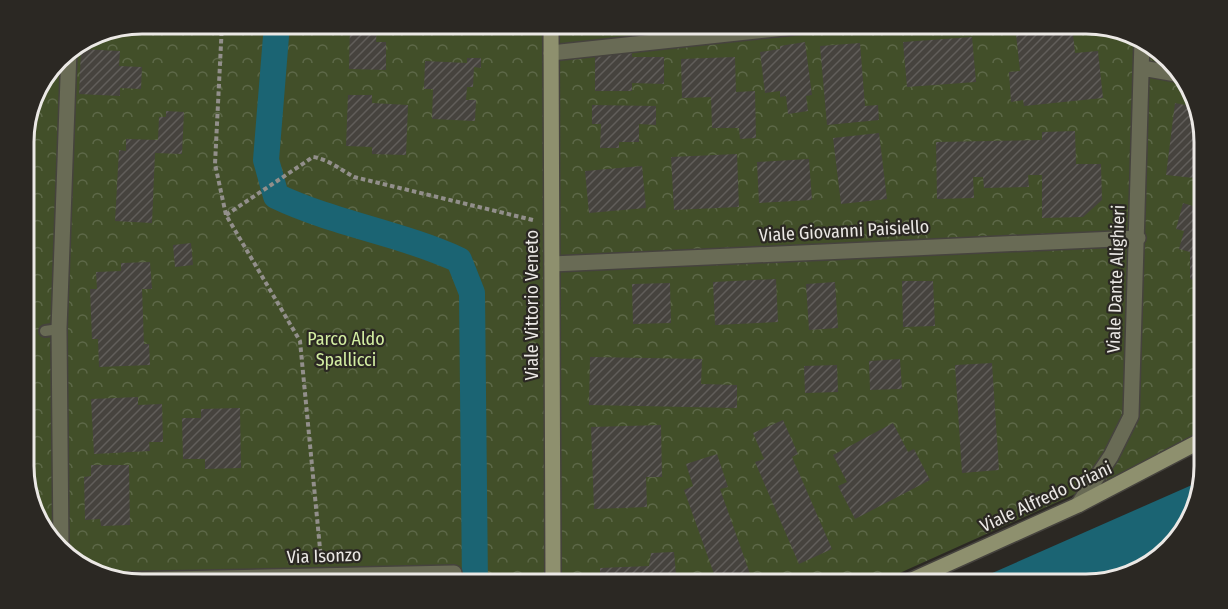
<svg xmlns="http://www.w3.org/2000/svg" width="1228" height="609" viewBox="0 0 1228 609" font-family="'Fira Sans Condensed',sans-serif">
<defs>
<pattern id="forest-crowns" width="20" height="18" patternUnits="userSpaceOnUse" patternTransform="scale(1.5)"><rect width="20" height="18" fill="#424f29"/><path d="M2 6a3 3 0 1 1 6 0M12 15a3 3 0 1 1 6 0" fill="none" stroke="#5d6848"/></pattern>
<pattern id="building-hatch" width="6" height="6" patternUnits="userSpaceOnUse" patternTransform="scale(1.5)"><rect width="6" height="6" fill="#46433e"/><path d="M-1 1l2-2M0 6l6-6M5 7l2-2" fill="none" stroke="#615e5a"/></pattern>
</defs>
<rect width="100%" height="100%" fill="#2b2823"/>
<path fill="url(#forest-crowns)" d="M143,24h942l53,12 42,35 23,56 1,309 -331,149h-730l-53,-12 -42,-35 -23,-56 -1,-348 12,-44 28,-36 33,-21z"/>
<path fill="#1b6473" d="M1201,481l-9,38 -41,46 -58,20h-128z"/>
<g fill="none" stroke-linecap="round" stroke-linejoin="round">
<path stroke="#1b6473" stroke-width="26" d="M277,24l-11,136 10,36c59,28 124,37 183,64l13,33 3,292"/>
</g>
<path fill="url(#building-hatch)" d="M350,24h27l-1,18h10v28l-37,-1z
M423,24h41l1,7 -41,1z
M1028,24h44l3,29 23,-2 5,47 -79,8 -1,-6 -12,2 -2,-30 11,-1 -5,-46z
M972,37l4,45 -69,5 -4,-45z
M805,42l7,53 -6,1 2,15 -20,3 -2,-18 -6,1v-6l-15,2 -5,-41 20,-3v-3z
M860,43l5,63 13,-1 1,15 -52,5 -7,-79z
M81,49l39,2 -1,15 23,1 -1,22 -21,-1v8l-41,-2z
M595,51h37v6h32v27l-32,-1v8h-37z
M735,57l1,35 19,-1 1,47 -16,1 -1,-11h-27l-1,-31 -29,1 -1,-39z
M467,58h14v10l-7,-1 -1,20h-6l-1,13h10l-1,21 -43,-2 1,-30h-9l1,-28 42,2z
M348,95h24v8l36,2 -2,50 -34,-1v-7l-26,-1z
M1175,103l15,3v4l6,1 -1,14h6l-7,53 -28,-3z
M592,105l64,1v19l-17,-1v18h-20v6h-19l1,-24h-9z
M166,111l18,1 -2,42 -27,-1 -3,70 -37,-2 4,-71 7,1v-12l32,1 1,-23h7z
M1075,131l1,33h25l1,36 -19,17 -41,1v-43h-14l1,12 -45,1 -1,-11h-10l1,21 -37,1 -1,-57 106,-2v-8z
M879,133l8,66 -46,5 -8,-66z
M737,154l2,53 -65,3 -3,-53z
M809,159l3,41 -53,3 -2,-41z
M642,166l4,42 -57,5 -4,-42z
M1183,203l20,6v74l-13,-4v-27l-11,-3 5,-18 -8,-2z
M191,243l2,22 -18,2 -2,-22z
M150,262l2,27h-10l2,55h5l1,21 -51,2 -1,-28h-6l-2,-50h7l-1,-17 25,-1v-8z
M776,279l2,43 -63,3 -2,-43z
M902,281h31l2,45 -32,1z
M835,282l3,46 -29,2 -3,-46z
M670,283l1,40 -38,1 -1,-40z
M590,357l112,2 -1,25 36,1v23l-148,-3z
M900,359l2,30 -32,1 -1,-29z
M992,363l7,107 -37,3 -7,-108z
M837,365l1,27 -33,1 -1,-27z
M138,397v8l24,-1 1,38h-14l1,9 -56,3 -3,-55z
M240,408l1,60 -36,1v-10h-22l-1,-41h19v-9z
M783,420l15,34 -6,3 40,92 -33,15 -44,-102 9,-3 -11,-26z
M893,423l15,29 6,-3 16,31 -75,39 -17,-33 9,-4 -14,-27z
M661,425l1,52h-16l1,30 -53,2 -3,-82z
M717,454l11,33 -8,2 34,96h-36l-34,-95 9,-4 -7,-22z
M91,465h38l1,60 -29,1 -1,-7 -15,1 -1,-43 7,-1z
M674,552l3,33h-77v-17l49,-2 2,-13z"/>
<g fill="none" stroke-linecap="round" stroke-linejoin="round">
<defs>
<path id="lane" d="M45,331l14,-2"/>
<path id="street" d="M551,53l271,-29
M1142,68l40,7
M552,264l586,-26
M1078,505l33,-49 20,-40 11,-376
M61,549l-2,-220 10,-279
M122,580l332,-7"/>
<path id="secondary" d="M551,24l2,561
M901,585l177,-80 126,-66"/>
</defs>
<use href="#lane" stroke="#46433e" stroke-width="14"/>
<use href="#street" stroke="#46433e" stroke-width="18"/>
<use href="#secondary" stroke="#46433e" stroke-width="18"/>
<path stroke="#928f8b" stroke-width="4" stroke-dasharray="4.5 3" stroke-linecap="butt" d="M222,24l-7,140 11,51 74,126 21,218
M226,215l87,-58c15,2 28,13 41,20l179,43"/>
<use href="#lane" stroke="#696b55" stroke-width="10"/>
<use href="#street" stroke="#696b55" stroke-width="15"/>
<use href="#secondary" stroke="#8e906e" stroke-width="15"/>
</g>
<g text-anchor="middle" stroke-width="4.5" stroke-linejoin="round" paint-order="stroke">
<g font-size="18" fill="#ebe8e5" stroke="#2b2823">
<text transform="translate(844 231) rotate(-3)" y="6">Viale Giovanni Paisiello</text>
<text transform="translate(1116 279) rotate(-88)" y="6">Viale Dante Alighieri</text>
<text transform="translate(532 305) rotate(-90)" y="6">Viale Vittorio Veneto</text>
<text transform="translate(1046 497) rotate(-25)" y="6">Viale Alfredo Oriani</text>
<text transform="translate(324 556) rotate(-2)" y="6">Via Isonzo</text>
</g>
<g font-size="18" fill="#d3eea2" stroke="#2b2823">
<text x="346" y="345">Parco Aldo<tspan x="346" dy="21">Spallicci</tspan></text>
</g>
</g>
<path d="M0 0H1228V609H0ZM142 34H1086A108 108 0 0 1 1194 142V466A108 108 0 0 1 1086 574H142A108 108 0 0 1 34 466V142A108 108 0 0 1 142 34Z" fill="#2b2823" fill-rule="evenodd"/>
<path fill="none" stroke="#ebe8e5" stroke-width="3" d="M142 34H1086A108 108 0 0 1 1194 142V466A108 108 0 0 1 1086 574H142A108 108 0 0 1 34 466V142A108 108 0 0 1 142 34Z"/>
</svg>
